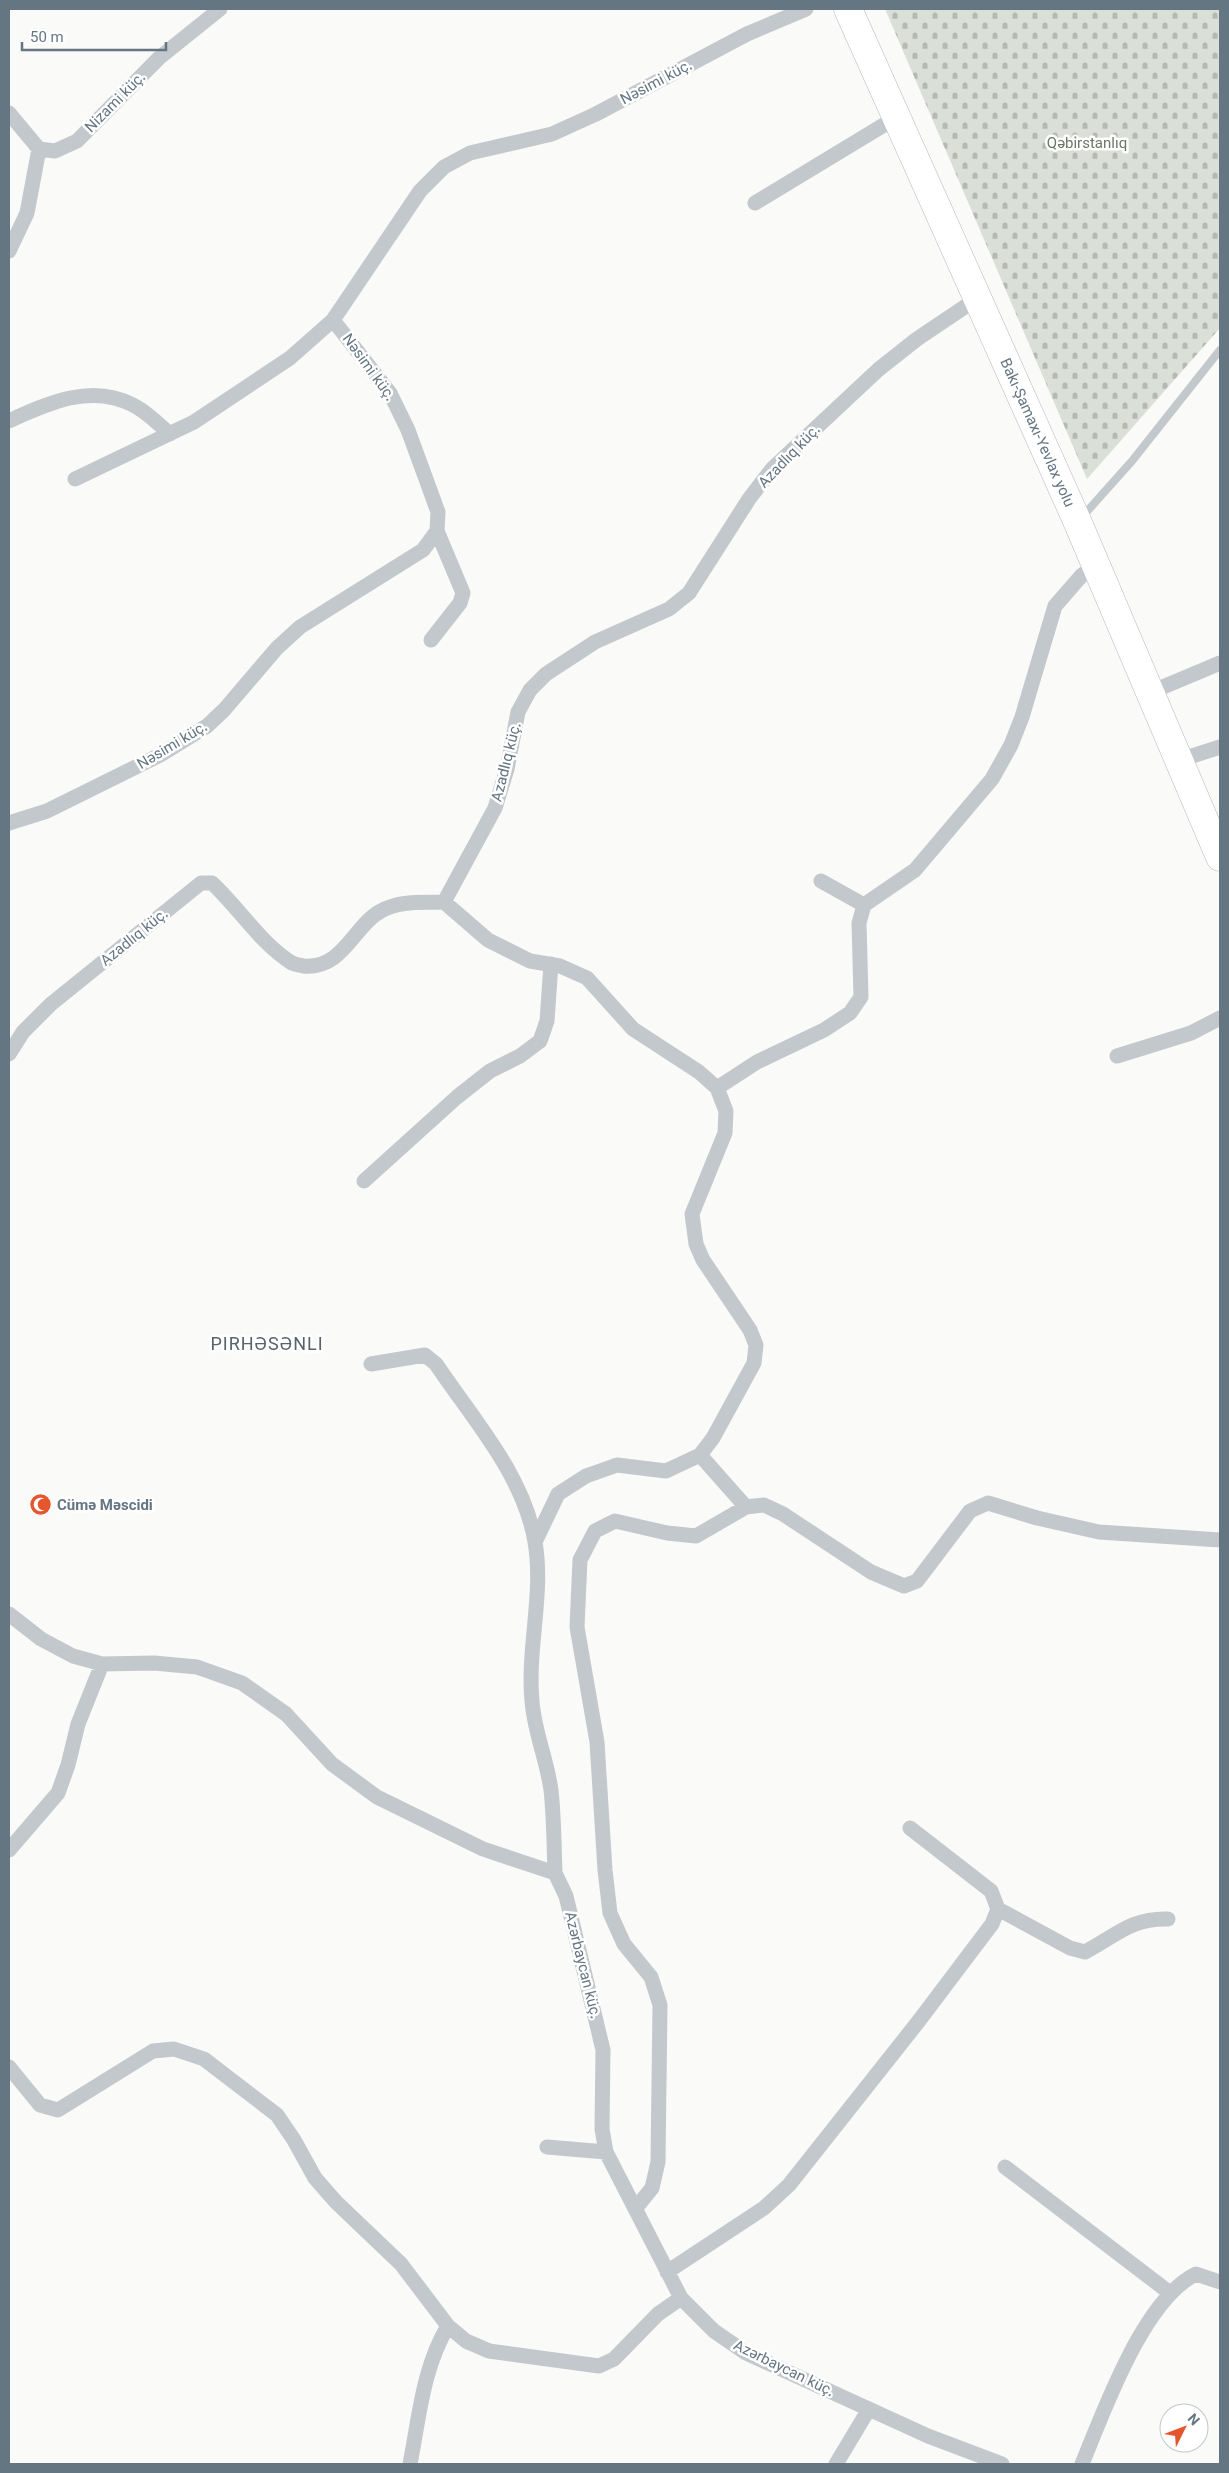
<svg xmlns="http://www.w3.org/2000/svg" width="1229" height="2473" viewBox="0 0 1229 2473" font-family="Roboto,sans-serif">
<defs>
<pattern id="cemetery-stones" width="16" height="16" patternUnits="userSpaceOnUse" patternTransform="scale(1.25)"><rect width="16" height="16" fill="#dadfd7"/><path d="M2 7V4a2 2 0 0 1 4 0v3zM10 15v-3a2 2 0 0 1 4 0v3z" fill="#b4b9b4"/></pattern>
</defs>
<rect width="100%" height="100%" fill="#fafaf8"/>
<path fill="url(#cemetery-stones)" d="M885,9h335v319l-133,151z"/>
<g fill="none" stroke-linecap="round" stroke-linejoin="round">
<defs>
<g id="highway">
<path id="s1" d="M848,9l230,514 142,334"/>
</g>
</defs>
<use href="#highway" stroke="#b4b9bd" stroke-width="29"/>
<path stroke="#c3c8cc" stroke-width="8" d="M1082,517l50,-56 88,-111"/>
<path stroke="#c3c8cc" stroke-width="15" d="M9,113l30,36 16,2 22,-10 82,-83 61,-49
M755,203l142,-86
M9,251l18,-38 12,-64
M9,421c39,-18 83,-38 124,-16 13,6 25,19 37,29
M75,479l119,-57 96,-64 43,-38
M431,640l29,-37 3,-10 -26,-62
M1151,692l69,-29
M1180,760l40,-13
M9,823l38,-12 113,-56 47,-29 17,-16 53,-62 23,-21 123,-77 14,-19 1,-19 -30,-82 -18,-37 -57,-73 87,-129 24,-24 26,-14 82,-19 44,-20 151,-80 59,-25
M821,881l43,24
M444,902l44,38 42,21 30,5 27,12 46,51 66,43 18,16 9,23 -1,22 -33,81 4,30 7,16 47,70 6,15 -2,18 -41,75 -13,17 -34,16 -49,-6 -31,11 -28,18 -23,48
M9,1054l14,-22 28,-28 150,-121h11c27,25 49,61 80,80 4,2 8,2 11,3 40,4 51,-41 78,-55 19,-11 42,-8 63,-9l51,-94 12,-39 11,-57 12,-22 16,-16 49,-32 74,-33 20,-16 60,-94 23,-30 107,-100 38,-30 61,-41
M1117,1056l74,-23 29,-15
M717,1088l40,-26 67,-32 26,-17 11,-16 -2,-74 5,-18 51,-35 77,-91 19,-34 11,-28 33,-111 27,-31 14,-10
M364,1181l93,-84 33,-26 30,-15 20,-15 7,-20 4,-57
M371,1364l54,-9 11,9c36,54 88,111 99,178 9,52 -8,106 -3,159 2,30 15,59 19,89 3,27 3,56 4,83
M700,1455l46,52
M9,1614l32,25 32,17 29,8 52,-1 43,4 45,16 44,31 46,50 45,33 106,52 72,24 11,23 37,154 -1,79 4,23 75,146 33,33 32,22 182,83 74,28
M9,1850l49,-57 10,-28 10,-41 24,-60
M998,1909l72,39 15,4c31,-16 45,-34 83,-33
M9,2067l31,38 18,5 95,-59 21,-2 30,10 73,56 17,25 21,38 21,24 65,62 47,62 18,15 23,10 110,15 15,-7 44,-45 23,-16
M547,2147l59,5
M1005,2167l165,126
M635,2209l17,-21 6,-26 2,-157 -9,-28 -27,-33 -14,-31 -5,-43 -8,-128 -20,-115 3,-67 15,-29 20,-10 52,12 29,3 50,-29 18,-2 19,9 88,58 33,14 13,-5 53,-70 18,-8 49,15 62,14 121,8
M667,2272l97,-64 25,-23 129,-163 74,-98 6,-15 -7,-18 -81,-63
M410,2464c9,-46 13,-97 38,-138
M836,2464l33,-55
M1082,2464c22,-53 61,-164 114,-190l24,8"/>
<use href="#highway" stroke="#fff" stroke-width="28"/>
</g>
<defs>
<symbol id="mosque-disc" viewBox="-11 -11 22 22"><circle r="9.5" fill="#e4572e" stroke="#fff"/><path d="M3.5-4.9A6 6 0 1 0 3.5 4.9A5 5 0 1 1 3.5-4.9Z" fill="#fff"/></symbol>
</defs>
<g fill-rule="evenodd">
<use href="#mosque-disc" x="28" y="1492" width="25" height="25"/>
</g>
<g text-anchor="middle" stroke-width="5" stroke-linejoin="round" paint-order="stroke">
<g font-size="15" fill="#657683" stroke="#fff">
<text transform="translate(656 82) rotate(-28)" y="5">Nəsimi küç.</text>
<text transform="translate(115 102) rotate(-45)" y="5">Nizami küç.</text>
<text transform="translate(369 367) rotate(54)" y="5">Nəsimi küç.</text>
<text dy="5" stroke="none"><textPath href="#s1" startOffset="464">Bakı-Şamaxı-Yevlax yolu</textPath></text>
<text transform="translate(789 456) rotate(-46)" y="5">Azadlıq küç.</text>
<text transform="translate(172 745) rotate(-31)" y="5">Nəsimi küç.</text>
<text transform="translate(506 762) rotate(-76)" y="5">Azadlıq küç.</text>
<text transform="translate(134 937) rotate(-39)" y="5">Azadlıq küç.</text>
<text transform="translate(583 1965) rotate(76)" y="5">Azərbaycan küç.</text>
<text transform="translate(784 2368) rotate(26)" y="5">Azərbaycan küç.</text>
</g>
<g font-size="15" fill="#687a64" stroke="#fff">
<text x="1087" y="148">Qəbirstanlıq</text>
</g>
<g font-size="15" font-weight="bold" fill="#657683" stroke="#fff" text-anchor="start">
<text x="57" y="1510">Cümə Məscidi</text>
</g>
<g font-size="18" letter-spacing="1" fill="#57646e" stroke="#fff">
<text x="267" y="1350">PIRHƏSƏNLI</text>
</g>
</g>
<rect width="1229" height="2473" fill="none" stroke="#657683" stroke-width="20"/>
<g transform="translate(1184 2428) rotate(48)"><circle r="24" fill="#ffffff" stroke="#c1c8cd"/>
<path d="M0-4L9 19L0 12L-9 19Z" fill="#e4572e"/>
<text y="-8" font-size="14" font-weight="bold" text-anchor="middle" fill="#657683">N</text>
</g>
<path d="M22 42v8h144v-8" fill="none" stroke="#657683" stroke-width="2.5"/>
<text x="30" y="42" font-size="15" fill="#657683" stroke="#ffffff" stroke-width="4" paint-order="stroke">50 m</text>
</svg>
